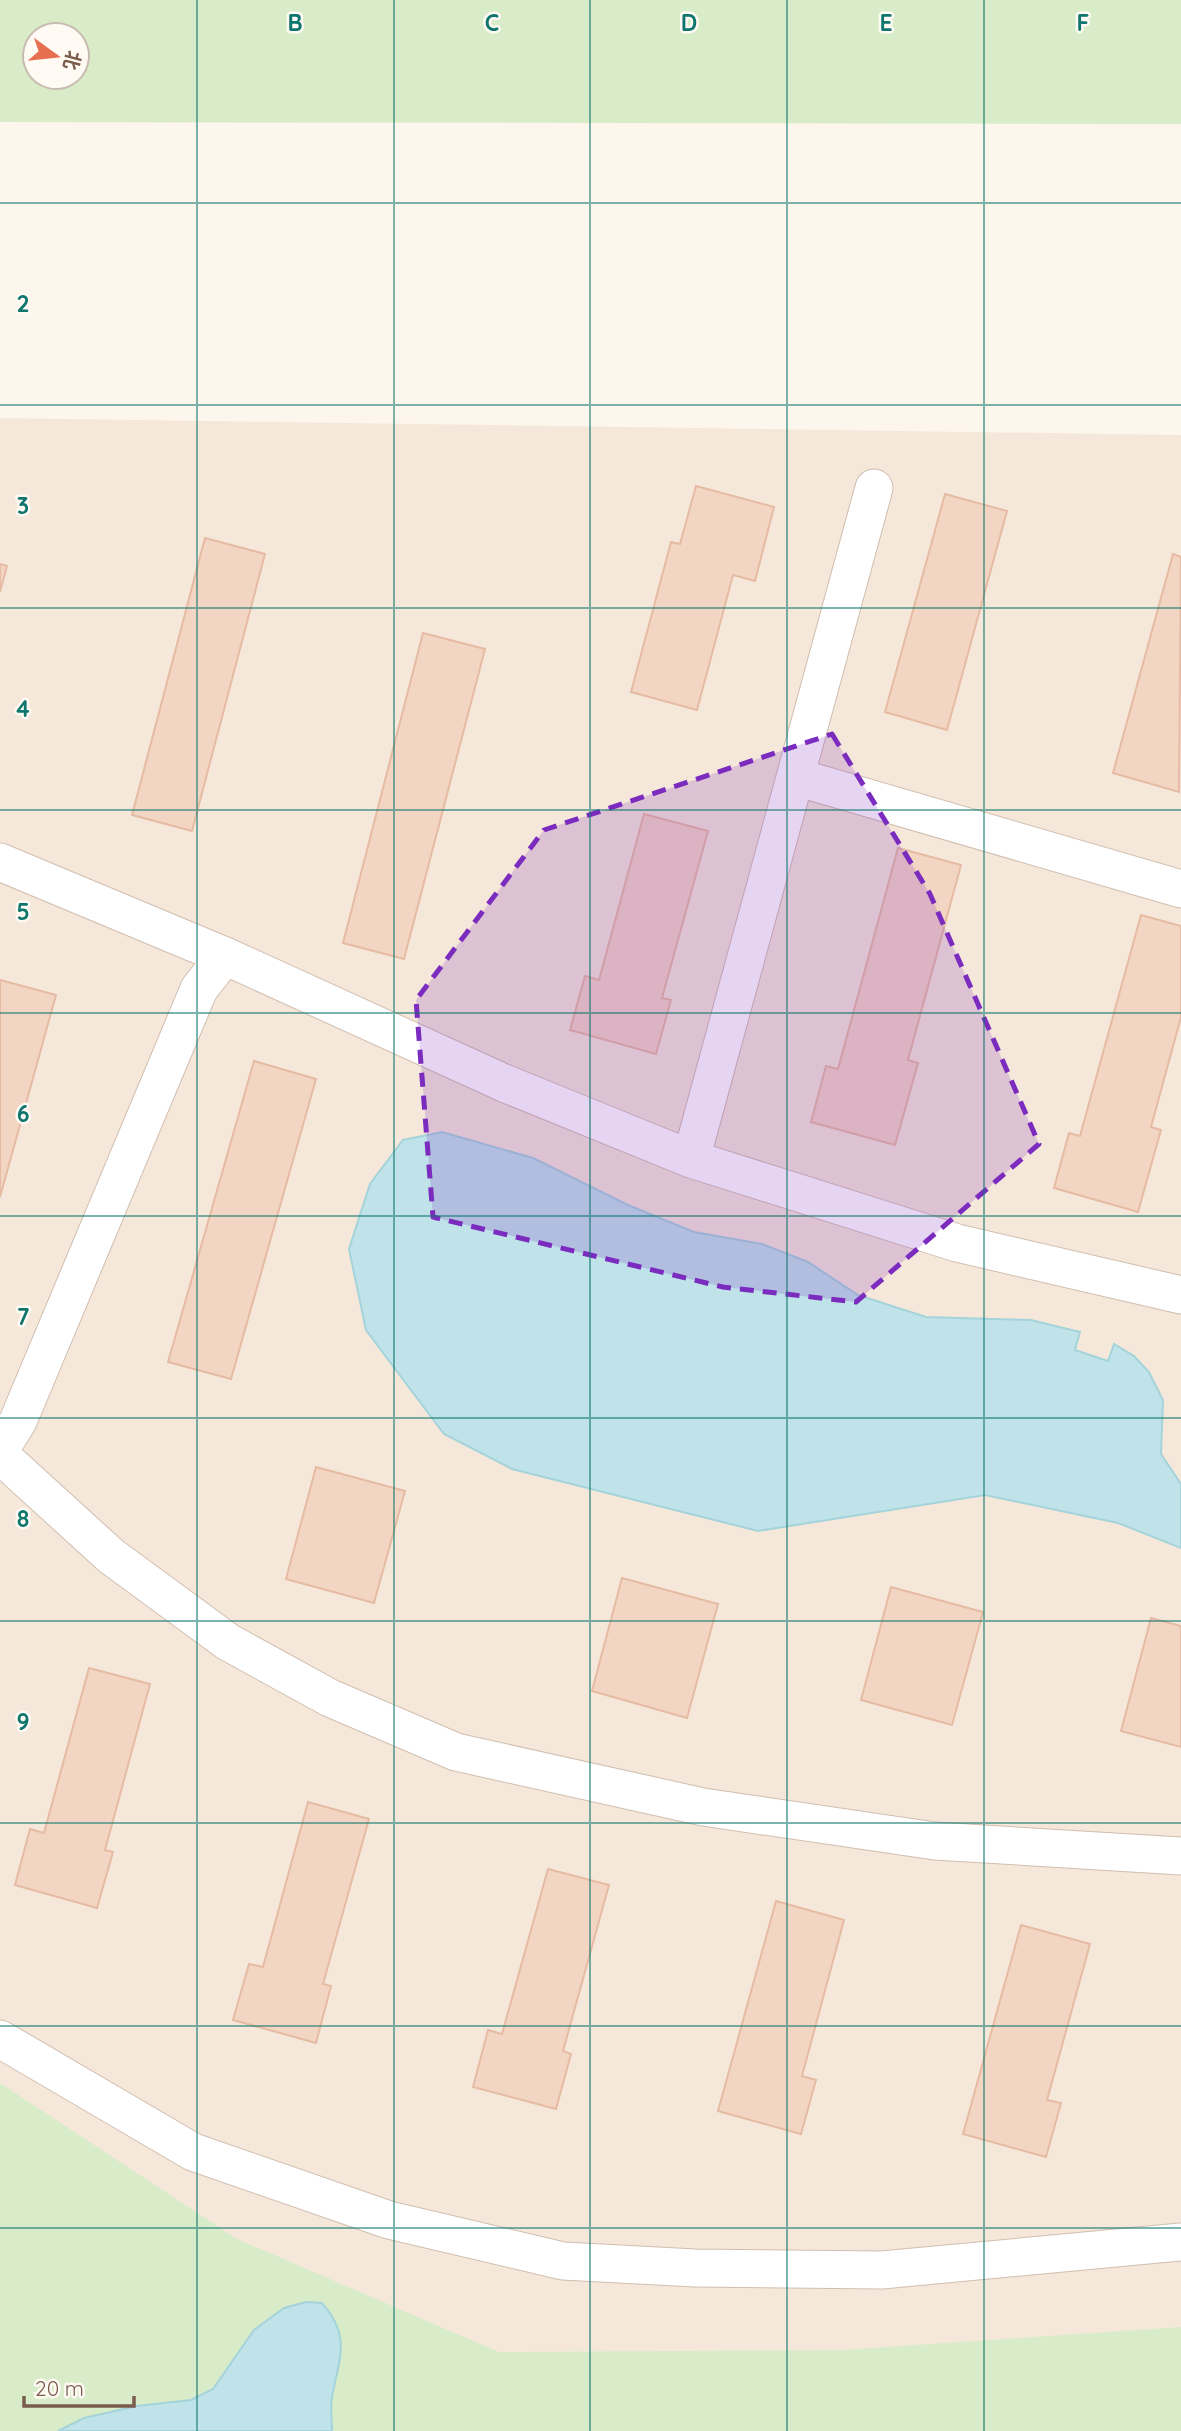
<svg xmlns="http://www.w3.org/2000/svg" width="1181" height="2431" viewBox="0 0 1181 2431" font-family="Quicksand,'Noto Sans SC',sans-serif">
<rect width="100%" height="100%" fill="#fdf6ec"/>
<path fill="#f5e8da" d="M0,418l1181,17v1996h-1181z"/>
<path fill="#d8ecc9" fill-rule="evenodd" d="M0,0h1181v124l-1181,-2zM77,35v42h-42v-42z
M0,2083l237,156 262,113 345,-2 337,-23v104h-1181z"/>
<path fill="#bfe3e8" stroke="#a5d3da" stroke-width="2" d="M442,1132l91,26 95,47 66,27 68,12 46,18 50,33 68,22 105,3 49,12 -5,18 33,11 6,-17 20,12 15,16 14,28 -2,54 20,30v64l-63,-25 -133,-28 -227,36 -246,-62 -68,-35 -78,-104 -17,-81 21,-65 33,-44z
M306,2302l16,1c30,34 17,55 10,94 -2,11 0,23 0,34h-274l26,-13 53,-12 54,-6 22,-11 41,-59 30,-22z"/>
<path fill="#f3d5c3" stroke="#e6bba3" stroke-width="2" d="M696,486l78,21 -19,74 -22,-6 -36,135 -66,-18 40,-150 9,2z
M945,494l62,17 -60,219 -62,-18z
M205,538l60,16 -73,277 -60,-16z
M1173,554l8,3 -2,235 -66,-19z
M0,564l7,2 -7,26z
M423,633l62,16 -81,310 -61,-16z
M644,814l64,17 -46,167 9,2 -15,54 -86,-24 15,-54 14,4z
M898,848l63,17 -53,195 10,3 -23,82 -84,-23 15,-56 12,3z
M1141,915l40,11v91l-30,110 10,3 -23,82 -84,-24 15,-55 11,3z
M0,980l56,15 -56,202z
M254,1061l62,18 -85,300 -63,-17z
M316,1467l89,24 -31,112 -88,-24z
M622,1578l96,26 -31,114 -95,-27z
M891,1587l92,25 -31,113 -91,-25z
M1151,1618l30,8v121l-60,-16z
M89,1668l61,16 -45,166 8,2 -16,56 -82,-23 15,-56 14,4z
M308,1802l61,17 -46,165 8,2 -15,57 -83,-23 16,-56 14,3z
M548,1869l61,16 -46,166 8,3 -15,55 -83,-22 15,-57 14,4z
M776,1901l68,19 -42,156 14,4 -15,54 -83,-23z
M1021,1925l69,19 -43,156 14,3 -15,54 -83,-23z"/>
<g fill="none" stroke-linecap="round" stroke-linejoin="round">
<defs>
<path id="minor" d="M796,777l385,112
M0,862l225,94 279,127 187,76 266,84 224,52
M691,1159l183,-671
M0,1450l18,-29 181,-432 26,-33
M0,1455l111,101 117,86 102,56 126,54 247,55 232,34 246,15
M0,2039l193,113 196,68 174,41 132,7 187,2 299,-28"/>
</defs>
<use href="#minor" stroke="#d1beb0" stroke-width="39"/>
<use href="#minor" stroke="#fff" stroke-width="37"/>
</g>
<path fill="#7b2cbf" fill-opacity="0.2" stroke="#7b2cbf" stroke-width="5" stroke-dasharray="14 9" stroke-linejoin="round" d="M832,734l98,160 109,250 -183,158 -133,-15 -290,-70 -17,-217 128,-170z"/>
<path fill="none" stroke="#0f766e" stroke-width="2" stroke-opacity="0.55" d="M197,0v2431M394,0v2431M590,0v2431M787,0v2431M984,0v2431M0,203h1181M0,405h1181M0,608h1181M0,810h1181M0,1013h1181M0,1216h1181M0,1418h1181M0,1621h1181M0,1823h1181M0,2026h1181M0,2228h1181"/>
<g font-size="23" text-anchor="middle" font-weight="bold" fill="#0f766e" stroke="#fffaf3" stroke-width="5" stroke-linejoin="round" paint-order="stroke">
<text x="295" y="31">B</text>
<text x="492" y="31">C</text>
<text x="689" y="31">D</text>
<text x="886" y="31">E</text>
<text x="1083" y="31">F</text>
<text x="23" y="312">2</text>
<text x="23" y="514">3</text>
<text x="23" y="717">4</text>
<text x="23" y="920">5</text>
<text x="23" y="1122">6</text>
<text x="23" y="1325">7</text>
<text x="23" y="1527">8</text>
<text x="23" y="1730">9</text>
</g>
<g transform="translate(56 56) rotate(105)"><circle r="33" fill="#fffaf3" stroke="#cabbb1" stroke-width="2"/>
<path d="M0-5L12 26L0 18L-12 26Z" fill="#e76f51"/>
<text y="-10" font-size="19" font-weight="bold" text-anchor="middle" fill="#7a5c4d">北</text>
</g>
<path d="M24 2396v10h110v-10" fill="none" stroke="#7a5c4d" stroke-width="3.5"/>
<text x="35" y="2396" font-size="21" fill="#7a5c4d" stroke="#fffaf3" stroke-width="5" paint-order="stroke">20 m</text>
</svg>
